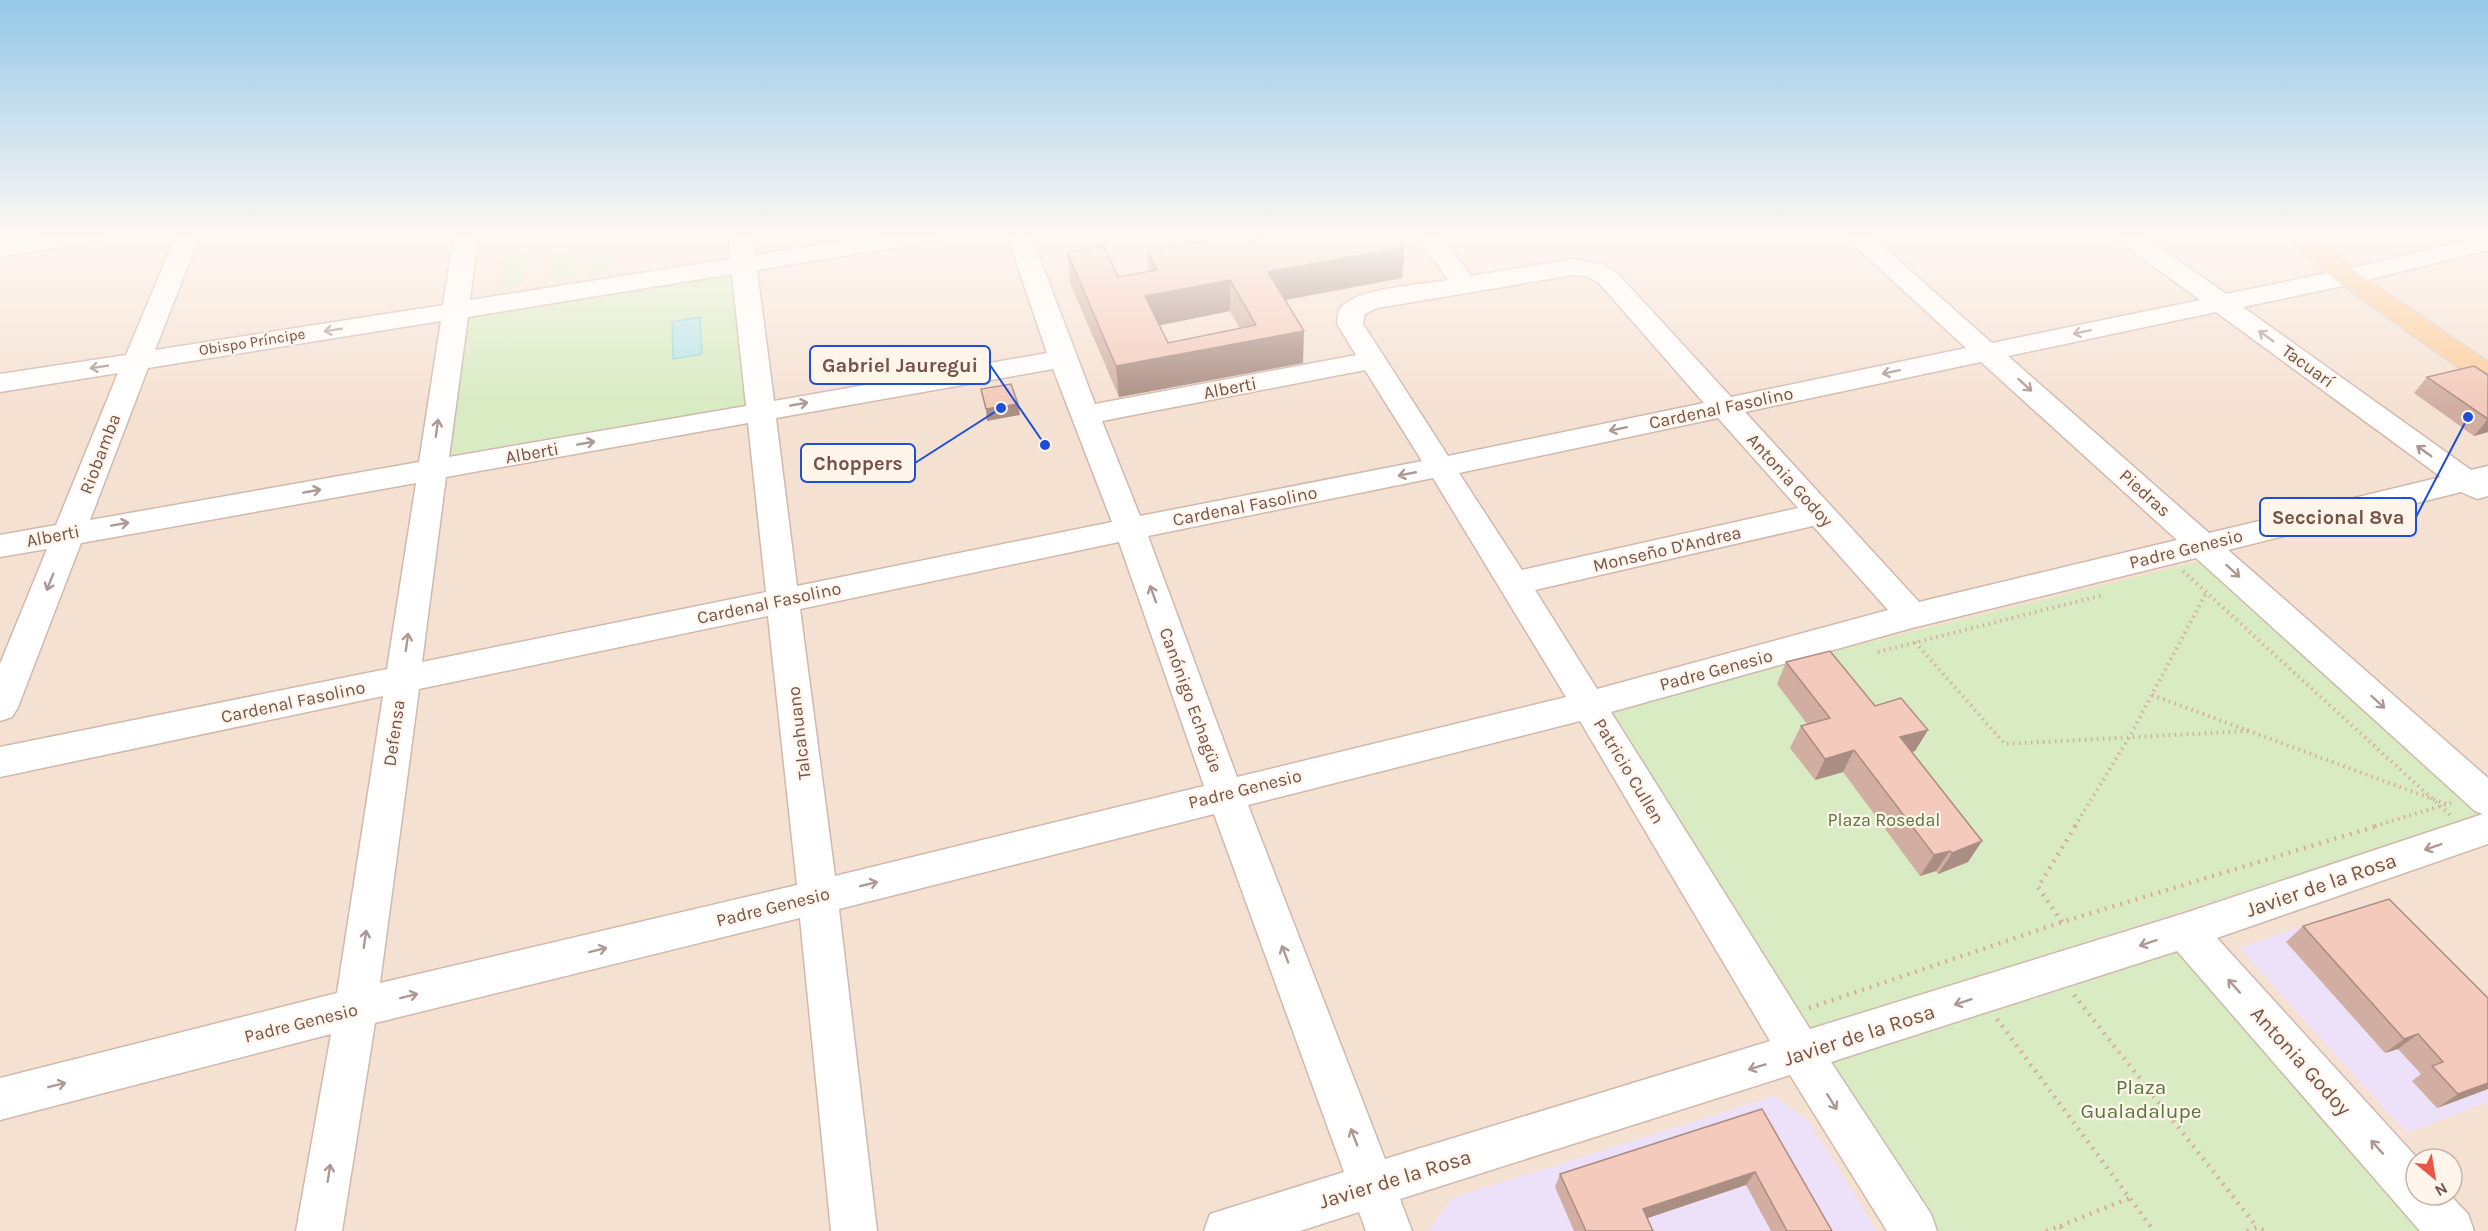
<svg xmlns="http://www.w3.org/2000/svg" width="2488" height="1231" viewBox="0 0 2488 1231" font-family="Karla,sans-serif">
<rect width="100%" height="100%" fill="#fdf0e4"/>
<path fill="#f5e1d2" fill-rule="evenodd" d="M0,235h2488v996h-2488zM2416,1159h36v36h-36z"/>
<path fill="#ede1f9" d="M2368,904l120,121v77l-82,31 -167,-185z
M1774,1096l34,24 69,111h-449l24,-33z"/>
<path fill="#d8ebc2" d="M611,242l-1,29 -24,4 2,-30z
M574,247l-2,30 -24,3 3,-30z
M527,254l-4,30 -24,4 4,-30z
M732,274l14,132 -297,52 18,-143z
M2201,561l280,255 -674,215 -200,-320 251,-66z
M2183,947l249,284h-498l-110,-169z"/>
<path fill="#b8e6e7" stroke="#9ed7d9" stroke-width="1.5" d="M700,317l2,37 -29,5 -1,-37z"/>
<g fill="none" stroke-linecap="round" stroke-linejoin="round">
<defs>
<path id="minor" d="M44,235h63l-3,5 -9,2 -95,14v-14z
M176,235h24l-45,115 288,-45 11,-70h24l-8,65 260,-41 -2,-24h24l3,20 129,-20h59l-3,5 -9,2 -174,28 17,131 273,-48 -40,-118h24l64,169 261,-49 -19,-31c1,-6 0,-14 5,-18 17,-18 80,-21 106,-26l-32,-45h25l30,41 102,-17 28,5 16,9 114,124 235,-49 -123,-113h27l122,108 208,-43 -82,-60 -3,-5h28l83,59 121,-25 141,-33v14l-141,35 -104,22 228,163 17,-4v30l-11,3 -16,-7 -233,58 260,228v66l-271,94 201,221h-2v36h34l18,19 6,17h-54l-243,-280 -346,111 100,152 6,17h-50l-97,-156 -390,124 12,32h-46l-7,-19 -59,19h-96l6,-17 134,-42 -130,-358 -375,95 38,322h-46l-31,-313 -425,105 -33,208h-46l35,-197 -331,86v-42l337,-85 46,-297 -383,81v-30l387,-78 29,-186 -335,60 -63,164 -6,10 -12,4v-57l47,-115 -47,8v-22l56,-10 62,-152 -118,19v-18l126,-19zM732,274l14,132 -297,51 19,-140zM1573,275l13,1 13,7 105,120 -256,53 -85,-132 2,-10 12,-6zM2216,312l225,165 -232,56 -201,-177zM441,321l-22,141 -329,58 58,-152zM1981,362l196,178 -258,62 -174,-190zM1053,369l59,153 -315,64 -21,-168zM1365,370l57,91 -282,55 -38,-95zM1718,418l80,90 -276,62 -63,-97zM748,423l18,169 -344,70 24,-185zM1433,478l133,219 -329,80 -89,-241zM1813,526l75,84 -291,79 -62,-99zM1119,542l85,244 -369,90 -35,-267zM2196,558l279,253 8,3 -298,99 -375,116 -199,-317 301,-84zM768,616l29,269 -417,98 39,-294zM1580,721l190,320 -385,118 -137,-354z"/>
<path id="major" d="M2286,235h27l43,37 132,90v21l-10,-2 -140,-99z"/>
</defs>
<use href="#minor" stroke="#d1b8ad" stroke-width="3"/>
<use href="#major" stroke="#d9cfcc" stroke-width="3"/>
<path stroke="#d8ad9e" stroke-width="4" stroke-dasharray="1.5 4.5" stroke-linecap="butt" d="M2183,571l267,244
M1915,642l90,102 245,-13
M1878,652l225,-57
M2152,695l294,109
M2075,826l55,-90 77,-145
M2375,826l76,-23"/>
<path stroke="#d8ad9e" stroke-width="4.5" stroke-dasharray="2 6" stroke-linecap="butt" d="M2062,922l-24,-35 38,-62
M2074,995l183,232
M1809,1008l253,-86 318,-97
M1997,1019l157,212
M2060,1226l70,-28
M2046,1231l14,-5 3,5
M2247,1231l10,-4 8,4"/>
<use href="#minor" fill="#fff" fill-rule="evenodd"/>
<use href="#major" fill="#fdcc9b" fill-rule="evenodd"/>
</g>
<path fill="#d1aea1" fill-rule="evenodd" d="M1281,235h115l6,43 -117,22 18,63 -184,34 -49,-114 -3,-31 51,25 30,-5 -1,-21 60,-11v-3l42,4zM1230,311l10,18 -72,14 -8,-18z
M2488,375v57l-14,4 -60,-43 13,-16z
M1786,662l89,44 53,24 -13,21 -3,1 70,89 -14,21 -30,12 -2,-3 -16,5 -77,-104 -28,8 -25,-32 11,-22 6,-2 -30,-40z
M2303,926l185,72v91l-51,19 -25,-27 9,-7 -23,-25 -13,4 -99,-111z
M1762,1109l70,122h-61l-25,-46 -99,33 6,13h-79l-19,-44 5,-13z"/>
<path fill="#aa8d83" d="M1405,247l-3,31 -134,25v-31z
M1230,280v31l-83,17 -2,-32z
M1304,331l-1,32 -184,34 -3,-31z
M1018,404l2,11 -33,6 -1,-12z
M2488,419v13l-14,4z
M1928,730l-13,21 -27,8 12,-22z
M1854,750l-11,22 -28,8 10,-21z
M1982,841l-14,21 -30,12 14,-21z
M1950,851l-14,20 -16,5 14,-21z
M2418,1034l-20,15 -13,4 19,-14z
M2488,1083v6l-51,19 21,-14z
M1755,1172l-9,13 -110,37 7,-13z"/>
<path fill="#f3cabb" stroke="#aa8d83" stroke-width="1.5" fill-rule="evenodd" d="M1220,235h25l4,6 34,-6h113l9,12 -137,25 36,59 -188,35 -49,-114 37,-6 14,31 39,-7 -10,-19 62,-11 -2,-3zM1230,280l26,45 -88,18 -23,-47z
M2474,366l14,9v44l-61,-42z
M1011,384l7,20 -32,5 -5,-20z
M1830,651l45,55 26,-8 27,32 -28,7 82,104 -30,12 -2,-2 -16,4 -80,-105 -29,9 -24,-33 29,-8 -44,-56z
M2389,899l99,99v85l-30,11 -26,-28 11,-4 -25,-28 -14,5 -101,-113z
M1762,1109l70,122h-45l-32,-59 -112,37 10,22h-67l-26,-57z"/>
<defs><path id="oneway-shaft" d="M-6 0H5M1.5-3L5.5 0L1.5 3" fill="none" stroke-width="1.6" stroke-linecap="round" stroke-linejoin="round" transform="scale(1.5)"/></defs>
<g stroke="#ad9892">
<use href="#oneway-shaft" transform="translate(333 330) rotate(171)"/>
<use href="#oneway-shaft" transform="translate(2082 332) rotate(168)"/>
<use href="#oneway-shaft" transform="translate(2266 336) rotate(-144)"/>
<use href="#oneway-shaft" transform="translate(99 367) rotate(171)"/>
<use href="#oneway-shaft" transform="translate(1891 372) rotate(168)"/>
<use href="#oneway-shaft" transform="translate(2025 385) rotate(42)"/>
<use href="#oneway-shaft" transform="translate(799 404) rotate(-10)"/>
<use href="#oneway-shaft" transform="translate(437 428) rotate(-82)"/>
<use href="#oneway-shaft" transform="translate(1618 429) rotate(168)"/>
<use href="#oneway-shaft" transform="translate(586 443) rotate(-10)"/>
<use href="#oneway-shaft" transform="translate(2424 451) rotate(-144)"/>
<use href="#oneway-shaft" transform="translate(1407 474) rotate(169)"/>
<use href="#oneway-shaft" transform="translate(312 491) rotate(-10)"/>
<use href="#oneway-shaft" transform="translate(120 524) rotate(-10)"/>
<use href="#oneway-shaft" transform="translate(2233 571) rotate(42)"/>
<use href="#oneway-shaft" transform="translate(50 582) rotate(112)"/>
<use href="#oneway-shaft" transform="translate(1153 594) rotate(-110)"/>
<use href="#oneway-shaft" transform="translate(407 642) rotate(-82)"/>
<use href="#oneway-shaft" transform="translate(2378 702) rotate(42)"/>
<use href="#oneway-shaft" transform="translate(2433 847) rotate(161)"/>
<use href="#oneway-shaft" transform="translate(869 884) rotate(-14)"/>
<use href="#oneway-shaft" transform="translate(365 939) rotate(-82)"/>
<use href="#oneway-shaft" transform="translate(2148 943) rotate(162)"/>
<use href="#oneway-shaft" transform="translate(598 950) rotate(-14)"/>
<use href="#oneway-shaft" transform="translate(1285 954) rotate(-111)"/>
<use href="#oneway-shaft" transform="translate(2234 986) rotate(-132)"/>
<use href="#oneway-shaft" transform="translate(409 996) rotate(-14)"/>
<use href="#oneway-shaft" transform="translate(1963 1002) rotate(162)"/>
<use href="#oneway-shaft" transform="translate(1757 1067) rotate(163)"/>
<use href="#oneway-shaft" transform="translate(57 1085) rotate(-14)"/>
<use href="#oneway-shaft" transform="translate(1832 1102) rotate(58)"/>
<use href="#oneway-shaft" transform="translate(1354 1137) rotate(-111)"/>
<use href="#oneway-shaft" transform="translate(2377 1147) rotate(-132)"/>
<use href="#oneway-shaft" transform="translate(329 1173) rotate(-81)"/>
</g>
<linearGradient id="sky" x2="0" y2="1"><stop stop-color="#95c8e8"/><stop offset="0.58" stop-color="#fef8f3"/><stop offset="1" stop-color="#fef8f3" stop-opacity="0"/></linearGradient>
<rect width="2488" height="407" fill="url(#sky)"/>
<g text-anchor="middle" stroke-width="4.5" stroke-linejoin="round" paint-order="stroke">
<g font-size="15" fill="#765349" stroke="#fff5eb">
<text transform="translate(252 342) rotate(-9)" y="5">Obispo Príncipe</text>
</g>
<g font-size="18" fill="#765349" stroke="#fff5eb">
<text transform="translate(2308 366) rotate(36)" y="6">Tacuarí</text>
<text transform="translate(1230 388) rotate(-11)" y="6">Alberti</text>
<text transform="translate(1721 408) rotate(-12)" y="6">Cardenal Fasolino</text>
<text transform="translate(532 453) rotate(-10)" y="6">Alberti</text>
<text transform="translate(100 454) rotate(-69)" y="6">Riobamba</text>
<text transform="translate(1790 480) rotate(48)" y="6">Antonia Godoy</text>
<text transform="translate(2145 493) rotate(42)" y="6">Piedras</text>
<text transform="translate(1245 506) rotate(-11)" y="6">Cardenal Fasolino</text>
<text transform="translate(53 536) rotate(-11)" y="6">Alberti</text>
<text transform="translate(1667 549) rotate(-13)" y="6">Monseño D'Andrea</text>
<text transform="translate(2186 549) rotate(-14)" y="6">Padre Genesio</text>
<text transform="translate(769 603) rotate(-12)" y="6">Cardenal Fasolino</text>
<text transform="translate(1716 670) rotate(-15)" y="6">Padre Genesio</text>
<text transform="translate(1191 700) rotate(70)" y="6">Canónigo Echagüe</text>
<text transform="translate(293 702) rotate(-12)" y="6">Cardenal Fasolino</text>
<text transform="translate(394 733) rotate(-82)" y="6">Defensa</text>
<text transform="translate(799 733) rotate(-97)" y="6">Talcahuano</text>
<text transform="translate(1629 771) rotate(59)" y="6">Patricio Cullen</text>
<text transform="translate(1245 789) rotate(-14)" y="6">Padre Genesio</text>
<text transform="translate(773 907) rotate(-14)" y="6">Padre Genesio</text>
<text transform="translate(301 1023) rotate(-14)" y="6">Padre Genesio</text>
</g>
<g font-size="18" fill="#56763e" stroke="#fff5eb">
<text x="1884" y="826">Plaza Rosedal</text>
</g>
<g font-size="21" fill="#765349" stroke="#fff5eb">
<text transform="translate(2321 885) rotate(-19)" y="7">Javier de la Rosa</text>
<text transform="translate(1859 1035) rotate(-18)" y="7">Javier de la Rosa</text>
<text transform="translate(2301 1061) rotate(48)" y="7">Antonia Godoy</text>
<text transform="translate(1395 1179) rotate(-17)" y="7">Javier de la Rosa</text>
</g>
<g font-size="21" fill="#56763e" stroke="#fff5eb">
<text x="2141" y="1094">Plaza<tspan x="2141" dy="24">Gualadalupe</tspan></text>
</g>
</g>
<path fill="none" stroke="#1d4ed8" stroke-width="2" d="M1045 445L990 365M1001 408L915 463M2468 417L2416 517"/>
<g fill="#1d4ed8" stroke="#fff5eb" stroke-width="2">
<circle cx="1045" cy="445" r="6"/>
<circle cx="1001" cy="408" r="6"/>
<circle cx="2468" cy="417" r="6"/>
</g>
<g fill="#fff5eb" stroke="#1d4ed8" stroke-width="2">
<rect x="810" y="346" width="180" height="38" rx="6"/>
<rect x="801" y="444" width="114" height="38" rx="6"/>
<rect x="2260" y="498" width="156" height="38" rx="6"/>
</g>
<g font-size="20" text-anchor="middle" font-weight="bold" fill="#765349">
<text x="900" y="372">Gabriel Jauregui</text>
<text x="858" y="470">Choppers</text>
<text x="2338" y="524">Seccional 8va</text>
</g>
<g transform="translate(2434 1177) rotate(150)"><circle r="28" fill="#fff5eb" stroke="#c8b4aa" stroke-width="1.5"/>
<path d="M0-4.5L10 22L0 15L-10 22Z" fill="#ea5646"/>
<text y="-9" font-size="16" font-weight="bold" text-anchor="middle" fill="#765349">N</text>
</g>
</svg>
